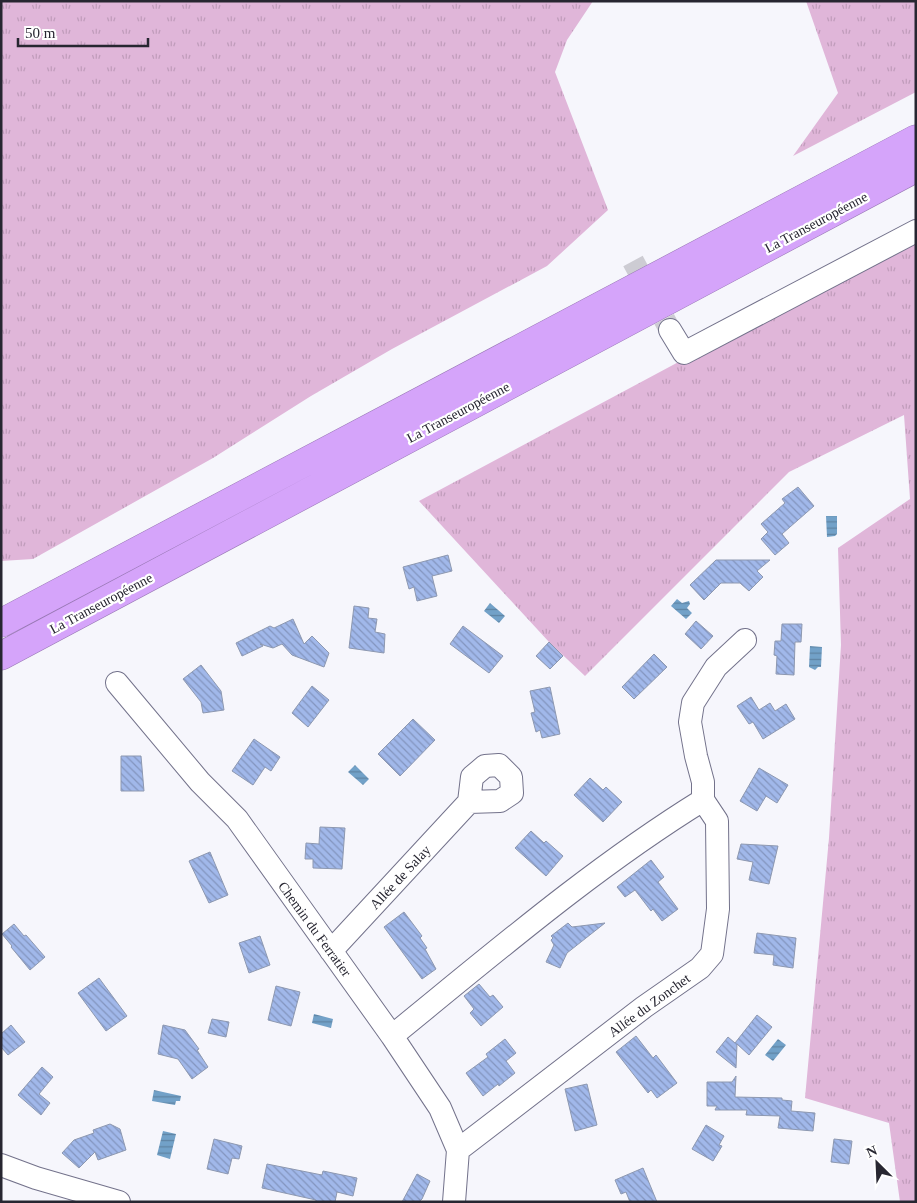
<svg xmlns="http://www.w3.org/2000/svg" width="917" height="1203" viewBox="0 0 917 1203" font-family="'Times New Roman',serif">
<defs>
<pattern id="grass-tufts" width="24" height="20" patternUnits="userSpaceOnUse" patternTransform="scale(1.25)"><rect width="24" height="20" fill="#e0b6d9"/><path d="M3 7l-1-3M5 7V3M7 7l1-3M15 17l-1-3M17 17v-4M19 17l1-3" fill="none" stroke="#c09cbb"/></pattern>
<pattern id="water-rules" width="6" height="5" patternUnits="userSpaceOnUse" patternTransform="scale(1.25)"><rect width="6" height="5" fill="#72a1c8"/><path d="M0 2.5h6" fill="none" stroke="#5e83a3"/></pattern>
<pattern id="building-back-hatch" width="6" height="6" patternUnits="userSpaceOnUse" patternTransform="scale(1.25)"><rect width="6" height="6" fill="#a1b8ea"/><path d="M-1 5l2 2M0 0l6 6M5-1l2 2" fill="none" stroke="#8395be"/></pattern>
</defs>
<rect width="100%" height="100%" fill="#f6f6fc"/>
<path fill="url(#grass-tufts)" d="M1,1h592l-26,39 -12,32 53,138 -61,56 -155,83 -81,47 -98,62 -180,101 -32,2z
M806,1h110v91l-123,64 45,-63z
M916,235v967h-16l-11,-79 -84,-25 24,-260 12,-193 -3,-97 72,-49 -6,-84 -115,57 -204,204 -36,-34 -130,-141z"/>
<path fill="url(#water-rules)" d="M826,516h11v18l-2,2 -8,1z
M677,599l5,4 7,-2 1,3 -3,4 5,5 -6,6 -15,-13z
M490,603l15,13 -6,7 -15,-12z
M810,646l12,1 -1,20h-3l-3,3 -6,-3z
M355,765l14,14 -6,6 -15,-13z
M314,1014l19,5 -2,9 -19,-5z
M778,1039l8,6 -13,16 -8,-6z
M154,1090l27,6 -1,5h-4l-1,4 -23,-4z
M163,1131l13,3 -6,25 -13,-4z"/>
<path fill="url(#building-back-hatch)" stroke="#8d98b0" d="M798,487l16,19 -32,28 7,9 -14,12 -14,-16 7,-7 -7,-8 24,-21 -3,-4z
M448,555l4,16 -20,5 5,20 -20,5 -3,-14 -5,2 -6,-22z
M716,560h54l-13,11 6,6 -14,14 -9,-8h-19l-17,17 -14,-15z
M354,606l15,2 -1,10 9,1 -2,13 10,2 -1,19 -35,-5z
M293,619l11,25 8,-8 17,17 -5,14 -32,-12 -10,-11 -9,4 -13,-4 3,2 -21,10 -6,-13 34,-17 4,2z
M696,621l17,15 -12,13 -16,-15z
M782,624h20l-1,18h-6l-1,33 -18,-1 1,-18 -3,-1 1,-14h6z
M463,626l40,30 -14,17 -39,-29z
M549,642l14,14 -13,13 -14,-13z
M654,654l13,13 -33,32 -12,-12z
M201,665l20,26 3,19 -21,3 -2,-11 -18,-23z
M312,686l17,14 -21,27 -16,-14z
M550,687l10,47 -18,4 -2,-8 -4,2 -5,-19 4,-1 -5,-21z
M751,697l8,13 11,-7 5,8 11,-7 9,15 -32,20 -10,-17 -4,2 -12,-18z
M413,719l22,21 -35,36 -22,-22z
M254,739l26,18 -9,14 -6,-4 -12,18 -21,-14z
M121,756h20l3,35h-23z
M759,768l29,17 -11,18 -11,-7 -9,15 -17,-10z
M590,778l13,12 3,-3 16,15 -19,20 -29,-27z
M320,827l25,1 -3,41 -29,-1v-9h-8l1,-16 13,1z
M531,831l13,12 2,-2 17,15 -17,20 -31,-28z
M741,844l37,2 -9,38 -20,-4 4,-18 -16,-3z
M210,852l18,43 -19,8 -20,-42z
M651,860l13,17 -6,5 20,27 -16,12 -9,-12 -2,2 -16,-21 -10,7 -8,-10z
M404,912l18,24 -2,2 7,10 -2,1 11,20 -14,10 -38,-52z
M568,923l4,4 33,-4 -38,30 -7,15 -14,-6 8,-17 -3,-5 2,-2 -2,-2z
M14,924l10,12 2,-1 19,22 -15,13 -19,-23 1,-1 -10,-12z
M757,933l39,5 -3,30 -20,-3 1,-10 -20,-2z
M260,936l10,29 -21,8 -10,-30z
M99,978l28,38 -21,15 -28,-38z
M479,984l11,13 3,-2 10,12 -22,19 -11,-13 4,-4 -10,-13z
M276,986l24,6 -9,34 -23,-6z
M757,1015l15,12 -23,28 -12,-11 -1,24 -20,-16 12,-15 7,6z
M212,1019l17,3 -3,15 -18,-4z
M11,1025l14,17 -17,13 -7,-8v-13z
M163,1025l22,5 14,19 -2,1 11,17 -16,12 -14,-20 -20,-5z
M636,1036l17,22 3,-3 21,28 -20,15 -6,-8 -3,3 -32,-41z
M505,1039l11,14 -10,8 9,12 -16,13 -1,-2 -15,12 -17,-23 22,-16 -2,-3z
M42,1067l11,10 -14,17 11,9 -9,12 -23,-20z
M736,1076l-1,21 47,1v2l10,1 -1,10 24,2 -2,18 -35,-3 2,-12 -34,-1 1,-5h-32l2,-4h-10v-24h25z
M587,1084l10,41 -22,6 -10,-42z
M110,1124l10,5 6,21 -28,10 -3,-8 -16,16 -17,-15 12,-13 20,-7 -1,-3z
M706,1125l18,11 -5,9 3,1 -9,15 -21,-12z
M214,1139l28,7 -3,13 -7,-1 -4,16 -21,-5z
M834,1139l18,2 -3,23 -18,-2z
M267,1164l55,11 1,-4 34,7 -4,18 -16,-4 -2,10h-19v-2l-54,-12z
M643,1168l14,34h-27l-4,-10 -5,2 -6,-14z
M417,1174l13,7 -8,18 -3,3h-17z"/>
<g fill="none" stroke-linecap="round" stroke-linejoin="round">
<path stroke="#cdccd3" stroke-width="22" stroke-dasharray="22 11" stroke-linecap="butt" d="M633,261l37,69"/>
<defs>
<path id="minor" d="M670,330l14,23 232,-122
M117,683l83,99 37,37 155,217 48,72 18,42 -4,52
M331,951l138,-149 3,-25 13,-11 14,-1 12,12 1,16 -12,8 -31,1
M392,1036c101,-82 201,-168 311,-236
M458,1150l186,-143 56,-39 12,-14 6,-45 -1,-88 -14,-21v-18l-7,-26 -6,-34 3,-19 23,-36 29,-27
M1,1165l35,13 83,24"/>
<path id="highway" d="M1,623l915,-484
M1,656l915,-488"/>
</defs>
<use href="#minor" stroke="#73728b" stroke-width="24"/>
<use href="#highway" stroke="#9878b4" stroke-width="29"/>
<use href="#minor" stroke="#fff" stroke-width="22"/>
<use href="#highway" stroke="#d5a4fa" stroke-width="28"/>
</g>
<g text-anchor="middle" stroke-width="4.5" stroke-linejoin="round" paint-order="stroke">
<g font-size="14" fill="#272631" stroke="#fff">
<text transform="translate(816 222) rotate(-28)" y="5">La Transeuropéenne</text>
<text transform="translate(458 412) rotate(-28)" y="5">La Transeuropéenne</text>
<text transform="translate(101 603) rotate(-28)" y="5">La Transeuropéenne</text>
<text transform="translate(400 877) rotate(-47)" y="5">Allée de Salay</text>
<text transform="translate(315 929) rotate(54)" y="5">Chemin du Ferratier</text>
<text transform="translate(649 1005) rotate(-36)" y="5">Allée du Zonchet</text>
</g>
</g>
<rect width="917" height="1203" fill="none" stroke="#272631" stroke-width="5"/>
<g transform="translate(877 1163) rotate(336)" stroke="#ffffff" stroke-width="4" paint-order="stroke">
<path d="M0-4L9 19L0 12L-9 19Z" fill="#272631"/>
<text y="-8" font-size="14" font-weight="bold" text-anchor="middle" fill="#272631">N</text>
</g>
<path d="M18 38v8h130v-8" fill="none" stroke="#272631" stroke-width="2.5"/>
<text x="25" y="38" font-size="15" fill="#272631" stroke="#ffffff" stroke-width="4" paint-order="stroke">50 m</text>
</svg>
